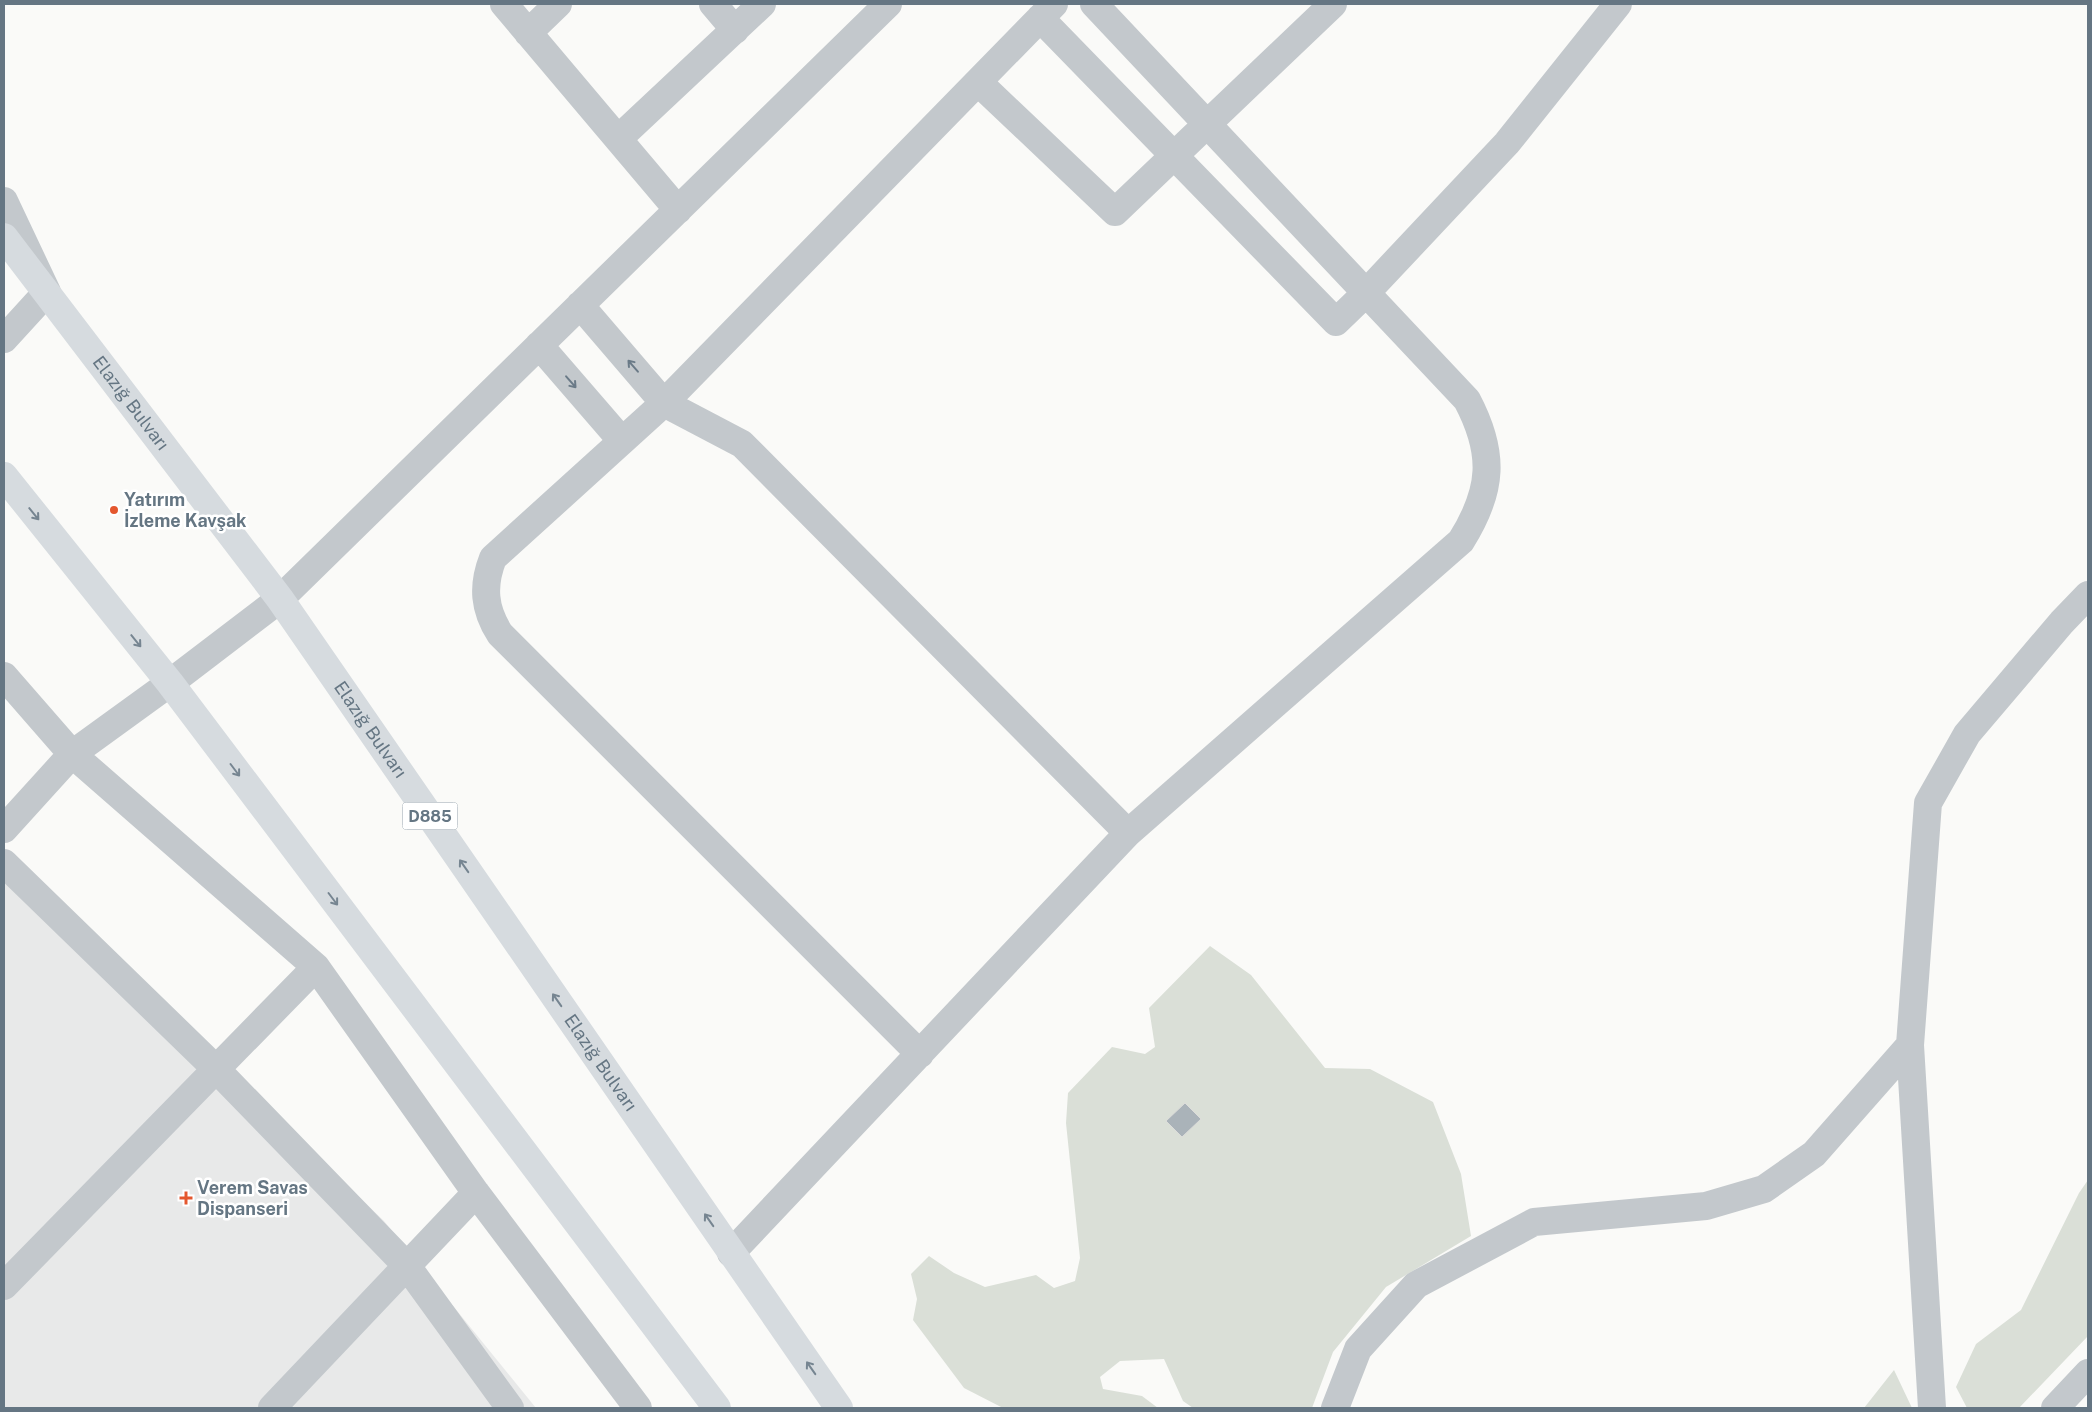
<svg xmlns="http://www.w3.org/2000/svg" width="2092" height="1412" viewBox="0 0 2092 1412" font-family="'Public Sans',sans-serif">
<rect width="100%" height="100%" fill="#fafaf8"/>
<path fill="#e8e9e9" d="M4,853l380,368 152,187h-532z"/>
<path fill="#dadfd7" d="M1210,946l41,29 74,93 45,1 63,33 28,72 10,62 -85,51 -53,65 -21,56h-119l-10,-7 -19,-42 -44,2 -20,16 3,12 39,7 16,12h-155l-39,-20 -51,-68 4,-21 -6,-25 18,-18 25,17 31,14 51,-12 18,13 21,-7 5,-23 -14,-135 2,-30 44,-46 33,7 10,-7 -6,-39z
M2088,1180v156l-69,72h-52l-11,-21 20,-43 45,-34 58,-117z
M1894,1370l18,38h-48z"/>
<path fill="#aab3b9" stroke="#dcdcda" d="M1185,1103l16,16 -19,18 -16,-16z"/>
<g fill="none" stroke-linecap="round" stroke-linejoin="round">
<path stroke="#c3c8cc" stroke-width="28" d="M504,4l174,206
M713,4l22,26
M1040,18l296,304 30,-29 141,-150 111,-139
M528,33l30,-29
M978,82l137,130 218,-208
M618,139l144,-135
M4,201l43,91 -43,47
M580,305l84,98 78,41 386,389
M539,345l83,96
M4,676l68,78 244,213 160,226 162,215
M4,829l68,-75 98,-71 110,-84 608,-595
M4,863l212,206 191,197 103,142
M1910,1045l22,363
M920,1054l-420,-420c-16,-25 -18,-48 -7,-76l171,-155 390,-399
M731,1253l397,-420 333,-292c32,-51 34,-88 6,-141l-373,-396
M4,1286l312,-319
M272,1408l204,-215
M1335,1408l23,-59 58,-64 118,-63 172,-16 58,-17 50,-35 96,-109 18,-242 39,-69 95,-112 26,-27
M2055,1408l33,-35"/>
<g stroke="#d6dbdf" stroke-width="28">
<path id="s1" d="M4,237l276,362 559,809"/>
<path d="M4,476l166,207 547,725"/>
</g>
</g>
<defs><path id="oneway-shaft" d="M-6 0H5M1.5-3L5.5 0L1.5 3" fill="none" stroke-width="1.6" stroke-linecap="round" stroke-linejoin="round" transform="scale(1.25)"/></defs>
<g stroke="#6a7a87">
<use href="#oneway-shaft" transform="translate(633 366) rotate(-131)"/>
<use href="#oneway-shaft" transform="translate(571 382) rotate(49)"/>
</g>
<g stroke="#768591">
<use href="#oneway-shaft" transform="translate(34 514) rotate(51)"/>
<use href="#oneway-shaft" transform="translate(136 641) rotate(51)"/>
<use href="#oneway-shaft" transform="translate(235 770) rotate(53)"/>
<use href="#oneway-shaft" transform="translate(464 866) rotate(-125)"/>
<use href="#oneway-shaft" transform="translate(333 899) rotate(53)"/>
<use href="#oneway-shaft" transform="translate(557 1000) rotate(-125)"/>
<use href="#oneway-shaft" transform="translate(709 1220) rotate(-125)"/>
<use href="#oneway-shaft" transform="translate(811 1368) rotate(-125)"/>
</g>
<g fill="#e4572e" stroke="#fff" stroke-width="2">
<circle cx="114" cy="510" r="5"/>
<path d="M183.5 1190.5h5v5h5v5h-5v5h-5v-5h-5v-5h5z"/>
</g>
<g text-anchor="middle" stroke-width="5" stroke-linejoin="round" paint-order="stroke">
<rect fill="#fff" stroke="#939fa8" stroke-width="1" x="402.5" y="802.5" width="55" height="27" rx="4"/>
<g font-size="16" font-weight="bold" fill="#657683">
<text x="430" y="822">D885</text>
</g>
<g font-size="18" fill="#657683" stroke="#fff">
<text dy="6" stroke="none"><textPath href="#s1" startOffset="209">Elazığ Bulvarı</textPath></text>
<text dy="6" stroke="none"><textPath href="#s1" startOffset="614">Elazığ Bulvarı</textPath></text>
<text dy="6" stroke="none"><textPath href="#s1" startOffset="1019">Elazığ Bulvarı</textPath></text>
</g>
<g font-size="18" font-weight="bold" fill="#657683" stroke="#fff" text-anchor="start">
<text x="124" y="506">Yatırım<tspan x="124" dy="21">İzleme Kavşak</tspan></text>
<text x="197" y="1194">Verem Savas<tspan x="197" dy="21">Dispanseri</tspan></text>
</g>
</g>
<rect width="2092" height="1412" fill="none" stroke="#657683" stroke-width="10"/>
</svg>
